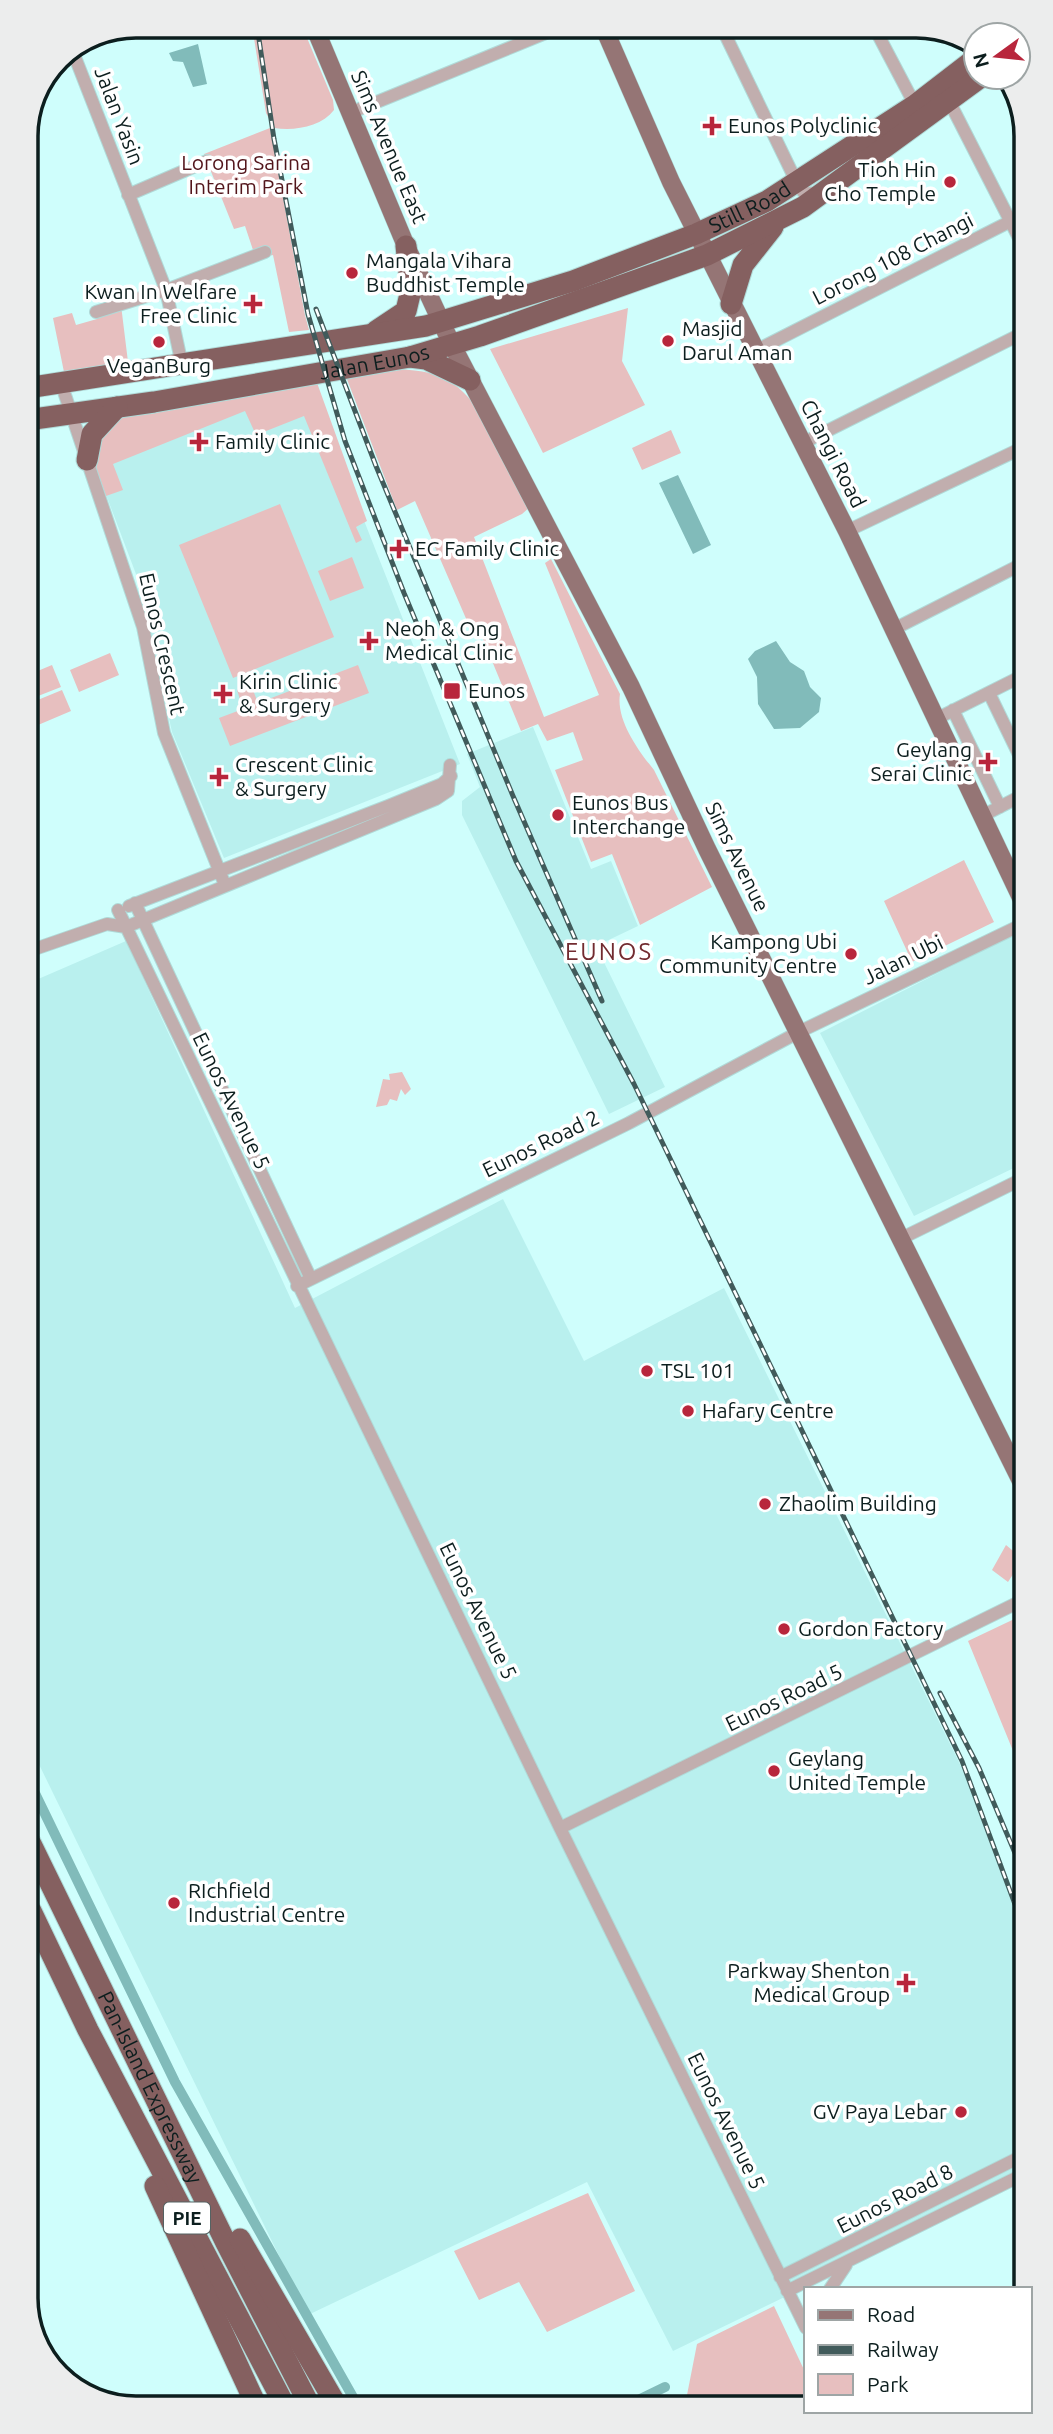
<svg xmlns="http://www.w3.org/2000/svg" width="1053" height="2434" viewBox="0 0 1053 2434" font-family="Ubuntu,sans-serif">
<rect width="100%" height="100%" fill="#cffefc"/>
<path fill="#b9f0ee" d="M309,381l151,383 -236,94 -52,-126 -33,-150 -48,-127z
M533,727l58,142 20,-8 27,65 -42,20 69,141 -56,27 -147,-299v-14l18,-14 -13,-33z
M1023,930l1,233 -110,53 -94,-183z
M126,941l169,367 208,-109 81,162 140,-73 234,472 35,77 33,92v251l-353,171 -86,-169 -279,133 -277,-567 -2,-765z"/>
<path fill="#e7bfbf" d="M252,26h50l31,74 1,10c-13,17 -39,21 -60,18l-8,-15z
M270,128l35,187 4,15 -20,2 -16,-77 -17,4 -11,-33 -11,3 -30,-75z
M121,305l7,57 -64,10 -11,-54 19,-5 4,12 21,-6 -1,-7z
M628,308l-6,53 23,44 -102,48 -53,-104z
M377,368c19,1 41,1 60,7 44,15 74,93 94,131l-9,8 -48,23 70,180 55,-22 -54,-132 6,-4 69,135c-4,26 18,56 34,76l58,117 -72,38 -28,-71 -21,8 -36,-92 28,-10 -10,-28 -26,9 -9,-17 -17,7 -43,-104 -7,3 -56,-129 -18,9 -52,-136z
M316,380l51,141 -11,6 6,13 -6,3 -52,-127 -48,19 -11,-24 -132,53 10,26 -17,6 -15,-41 26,-39z
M671,430l10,23 -39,17 -10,-22z
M280,504l54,133 -101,41 -54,-133z
M352,557l12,31 -34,13 -12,-30z
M110,653l9,22 -40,17 -9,-22z
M52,665l9,22 -33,13v-25z
M358,665l11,28 -139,53 -11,-28 24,-9 -6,-19 14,-5 7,18z
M62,690l9,21 -40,17 -3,-24z
M964,860l30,62 -82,40 -28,-61z
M402,1072l9,17 -6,6 -4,-6 -4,12 -7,-2 -3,6 -11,2 7,-28 7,1 -1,-6z
M1006,1545l17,14 -15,23 -16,-12z
M1025,1614v166l-57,-139z
M588,2193l47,98 -88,41 -28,-50 -40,18 -25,-49z
M774,2306l32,68v29l-115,1 -4,-9 10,-51z"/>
<path fill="#81bbba" d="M198,44l9,40 -14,3 -10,-25 -10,-1 -4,-8z
M678,475l33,70 -18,9 -34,-71z
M776,641l14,21 14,9 6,16 11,11 -2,14 -19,16 -26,1 -16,-25 -1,-27 -9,-18 7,-8z"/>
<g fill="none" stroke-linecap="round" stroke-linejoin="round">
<path stroke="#81bbba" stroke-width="10" d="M31,1785l144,297 183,324
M630,2404l35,-17"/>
<defs>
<path id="street" d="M721,26l76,157 7,10 17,1
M874,27l41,78
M73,52l93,238 16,75
M949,101l72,141
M350,113l213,-87
M128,195l79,-34
M96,312l70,-22 99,-38
M755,351l256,-130
M61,383l82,244 21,106 61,152
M801,444l220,-110
M847,531l175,-83
M894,629l128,-65
M989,693l34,70
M953,710l47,97
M936,719l86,-43
M982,816l41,-21
M135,903l176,376
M129,906l259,-100 54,-22 9,-8
M118,910l442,918 246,500
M29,951l78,-27 19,3 310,-128 12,-8 2,-26
M902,1238l122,-60
M297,1286l332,-163 170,-91 224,-108
M560,1828l465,-229
M780,2277l246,-123
M830,2289l16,-24
M787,2291l239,-118"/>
<path id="primary" d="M314,26l92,220 46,99 179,342 76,162 318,640
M603,26l68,156 176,349 176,371"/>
<g id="highway">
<path d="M731,304l12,-39 30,-38"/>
<path d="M376,331l30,-20 5,-21 -5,-44"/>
<path d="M410,357l16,2 44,21"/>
<path id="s1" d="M27,388l399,-62 147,-45 123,-47 71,-33 148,-96 61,-47"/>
<path id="s2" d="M27,420l127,-18 256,-45 70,-21 227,-81 96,-48 178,-130"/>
<path d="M87,460l5,-26 25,-27"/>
<path id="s3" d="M31,1844l195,399 84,163"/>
<path d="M31,1911l57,119 197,376"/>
<path d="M155,2186l102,221"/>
<path d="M240,2239l97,167"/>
</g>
</defs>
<use href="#street" stroke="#b0dad8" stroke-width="14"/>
<use href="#primary" stroke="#b0dad8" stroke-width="19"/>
<use href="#highway" stroke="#b0dad8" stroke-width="23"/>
<use href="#street" stroke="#c1aeae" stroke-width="12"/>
<use href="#primary" stroke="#957575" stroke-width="18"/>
<use href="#highway" stroke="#856060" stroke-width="21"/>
<defs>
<path id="rail" d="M257,26l17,113 34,175 37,127 59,152 112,268 118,223 328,677 64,173
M316,309l60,157 137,330 89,205
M940,1693l39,75 47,111"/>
</defs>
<use href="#rail" stroke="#415b5b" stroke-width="5"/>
<use href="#rail" stroke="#fff" stroke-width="2.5" stroke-dasharray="8" stroke-linecap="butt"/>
</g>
<g fill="#b8263c" stroke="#fff" stroke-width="2.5">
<path d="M708.5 115.5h7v7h7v7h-7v7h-7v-7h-7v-7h7z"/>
<circle cx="950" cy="182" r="7"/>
<circle cx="352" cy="273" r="7"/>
<path d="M249.5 293.5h7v7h7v7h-7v7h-7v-7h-7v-7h7z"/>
<circle cx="668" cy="341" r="7"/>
<circle cx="159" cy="342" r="7"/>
<path d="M195.5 431.5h7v7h7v7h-7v7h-7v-7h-7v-7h7z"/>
<path d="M395.5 538.5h7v7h7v7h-7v7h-7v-7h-7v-7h7z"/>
<path d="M365.5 630.5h7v7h7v7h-7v7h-7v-7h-7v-7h7z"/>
<rect x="443" y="682" width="18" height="18" rx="3.5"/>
<path d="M219.5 683.5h7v7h7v7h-7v7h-7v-7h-7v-7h7z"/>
<path d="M984.5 751.5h7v7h7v7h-7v7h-7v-7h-7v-7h7z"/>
<path d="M215.5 766.5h7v7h7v7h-7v7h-7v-7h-7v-7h7z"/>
<circle cx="558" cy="815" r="7"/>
<circle cx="851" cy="954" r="7"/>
<circle cx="647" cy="1371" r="7"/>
<circle cx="688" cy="1411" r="7"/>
<circle cx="765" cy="1504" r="7"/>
<circle cx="784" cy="1629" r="7"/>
<circle cx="774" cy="1771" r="7"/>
<circle cx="174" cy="1903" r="7"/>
<path d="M902.5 1972.5h7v7h7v7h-7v7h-7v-7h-7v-7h7z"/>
<circle cx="961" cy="2112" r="7"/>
</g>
<g text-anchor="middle" stroke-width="7" stroke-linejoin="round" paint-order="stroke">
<rect fill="#fff" stroke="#556262" stroke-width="2" x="164" y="2202.5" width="46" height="31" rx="5"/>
<g font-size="19" font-weight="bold" fill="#0c1e1e">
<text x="187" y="2225">PIE</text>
</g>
<g font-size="21" fill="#0c1e1e" stroke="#fff">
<text transform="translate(119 116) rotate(69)" y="7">Jalan Yasin</text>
<text transform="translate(389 147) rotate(67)" y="7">Sims Avenue East</text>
<text dy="7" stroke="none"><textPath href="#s1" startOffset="749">Still Road</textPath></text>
<text transform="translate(893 259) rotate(-27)" y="7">Lorong 108 Changi</text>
<text dy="7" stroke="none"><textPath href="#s2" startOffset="352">Jalan Eunos</textPath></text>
<text transform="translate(833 454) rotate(63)" y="7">Changi Road</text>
<text transform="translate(162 644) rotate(77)" y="7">Eunos Crescent</text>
<text transform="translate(737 857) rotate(64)" y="7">Sims Avenue</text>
<text transform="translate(903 960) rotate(-26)" y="7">Jalan Ubi</text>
<text transform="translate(231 1101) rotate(64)" y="7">Eunos Avenue 5</text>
<text transform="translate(541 1144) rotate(-26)" y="7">Eunos Road 2</text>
<text transform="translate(478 1611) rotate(64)" y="7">Eunos Avenue 5</text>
<text transform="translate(784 1698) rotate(-26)" y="7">Eunos Road 5</text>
<text dy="7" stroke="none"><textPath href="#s3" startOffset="271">Pan-Island Expressway</textPath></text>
<text transform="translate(726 2121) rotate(64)" y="7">Eunos Avenue 5</text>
<text transform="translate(895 2199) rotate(-27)" y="7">Eunos Road 8</text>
</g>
<g font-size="21" fill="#0c1e1e" stroke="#fff" text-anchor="start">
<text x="728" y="133">Eunos Polyclinic</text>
<text x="936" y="177" text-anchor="end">Tioh Hin<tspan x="936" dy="24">Cho Temple</tspan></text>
<text x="366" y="268">Mangala Vihara<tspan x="366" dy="24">Buddhist Temple</tspan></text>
<text x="237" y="299" text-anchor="end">Kwan In Welfare<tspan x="237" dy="24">Free Clinic</tspan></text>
<text x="682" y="336">Masjid<tspan x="682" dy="24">Darul Aman</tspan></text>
<text x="159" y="373" text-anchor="middle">VeganBurg</text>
<text x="215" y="449">Family Clinic</text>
<text x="415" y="556">EC Family Clinic</text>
<text x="385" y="636">Neoh &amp; Ong<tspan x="385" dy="24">Medical Clinic</tspan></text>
<text x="239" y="689">Kirin Clinic<tspan x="239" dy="24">&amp; Surgery</tspan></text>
<text x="468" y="698">Eunos</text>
<text x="972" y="757" text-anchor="end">Geylang<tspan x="972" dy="24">Serai Clinic</tspan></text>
<text x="235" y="772">Crescent Clinic<tspan x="235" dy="24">&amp; Surgery</tspan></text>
<text x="572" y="810">Eunos Bus<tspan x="572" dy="24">Interchange</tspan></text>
<text x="837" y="949" text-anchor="end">Kampong Ubi<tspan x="837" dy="24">Community Centre</tspan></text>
<text x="661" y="1378">TSL 101</text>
<text x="702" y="1418">Hafary Centre</text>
<text x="779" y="1511">Zhaolim Building</text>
<text x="798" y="1636">Gordon Factory</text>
<text x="788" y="1766">Geylang<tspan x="788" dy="24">United Temple</tspan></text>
<text x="188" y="1898">RIchfield<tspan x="188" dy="24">Industrial Centre</tspan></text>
<text x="890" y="1978" text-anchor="end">Parkway Shenton<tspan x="890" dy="24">Medical Group</tspan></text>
<text x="947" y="2119" text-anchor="end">GV Paya Lebar</text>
</g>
<g font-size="21" fill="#52151b" stroke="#fff">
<text x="246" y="170">Lorong Sarina<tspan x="246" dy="24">Interim Park</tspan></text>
</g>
<g font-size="24" letter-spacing="2" fill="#722b30" stroke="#fff">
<text x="609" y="960">EUNOS</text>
</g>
</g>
<path d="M0 0H1053V2434H0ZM136 38H916A98 98 0 0 1 1014 136V2298A98 98 0 0 1 916 2396H136A98 98 0 0 1 38 2298V136A98 98 0 0 1 136 38Z" fill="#eceded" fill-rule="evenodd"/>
<path fill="none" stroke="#0c1e1e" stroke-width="3.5" d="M136 38H916A98 98 0 0 1 1014 136V2298A98 98 0 0 1 916 2396H136A98 98 0 0 1 38 2298V136A98 98 0 0 1 136 38Z"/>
<rect x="804" y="2287" width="228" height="126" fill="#ffffff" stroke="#9ea5a5" stroke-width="2"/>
<rect x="818" y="2310" width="35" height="10" fill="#957575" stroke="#9ea5a5" stroke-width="2"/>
<text x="867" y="2322" font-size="21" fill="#0c1e1e">Road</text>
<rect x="818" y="2345" width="35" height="10" fill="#415b5b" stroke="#9ea5a5" stroke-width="2"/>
<text x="867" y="2357" font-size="21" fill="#0c1e1e">Railway</text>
<rect x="818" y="2374" width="35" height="21" fill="#e7bfbf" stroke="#9ea5a5" stroke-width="2"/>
<text x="867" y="2392" font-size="21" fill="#0c1e1e">Park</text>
<g transform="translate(997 56) rotate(255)"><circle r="33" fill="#ffffff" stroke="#9ea5a5" stroke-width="2"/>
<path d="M0-5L12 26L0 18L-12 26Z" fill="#b8263c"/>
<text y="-10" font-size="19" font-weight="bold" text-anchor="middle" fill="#0c1e1e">N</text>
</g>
</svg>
